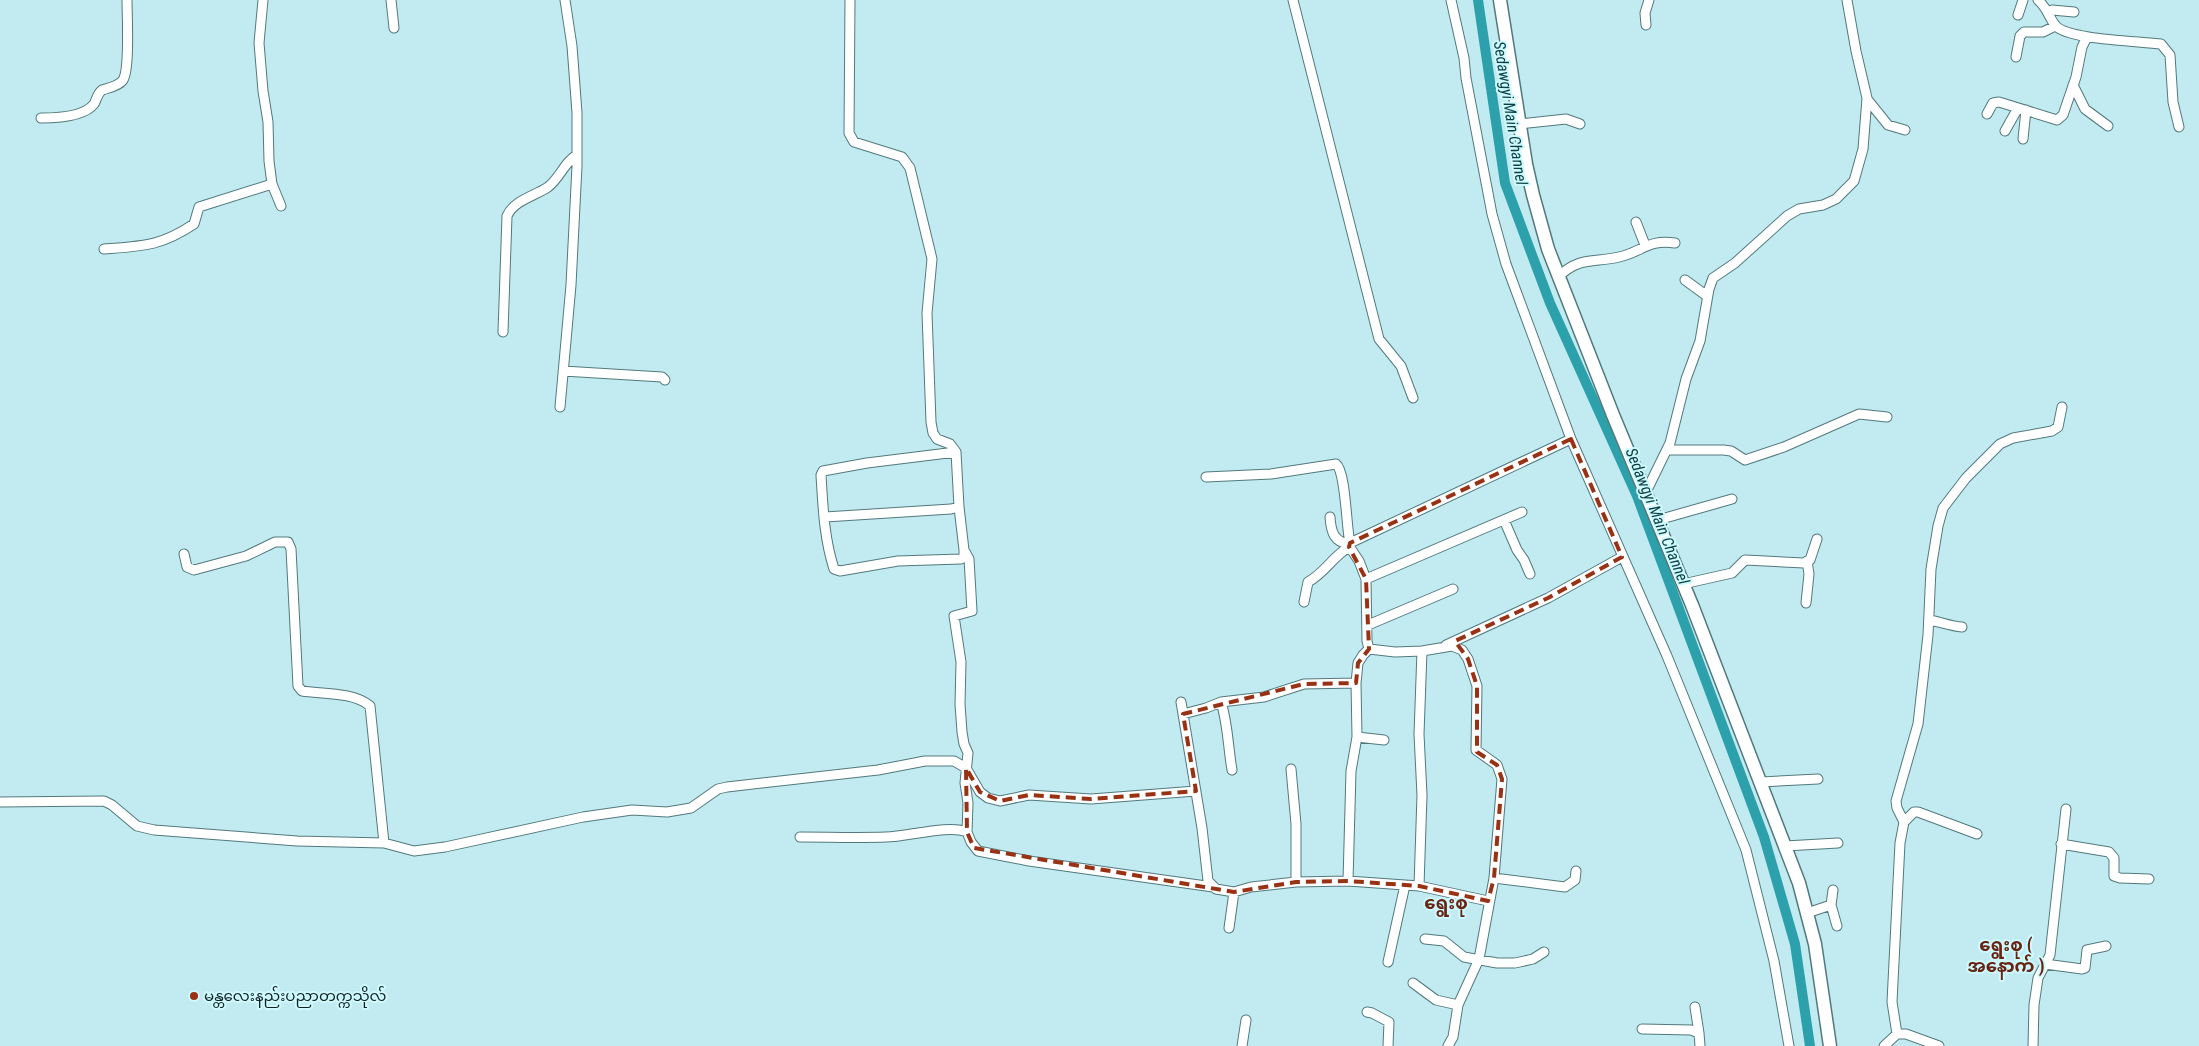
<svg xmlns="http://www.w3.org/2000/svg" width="2199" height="1046" viewBox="0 0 2199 1046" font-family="'Roboto Condensed','Noto Sans Myanmar',sans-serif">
<rect width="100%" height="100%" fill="#c1ebf0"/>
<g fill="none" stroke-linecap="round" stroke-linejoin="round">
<path stroke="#2ca1ac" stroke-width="10" d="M1478,0l27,183 45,120 87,193 127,341 31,107 15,102"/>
<defs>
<path id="street" d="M263,0l-4,43 4,48 5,31 1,39 3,23 9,22
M391,0l3,28
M850,0l-1,133 5,9 48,15 8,11 22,91 -5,54 4,109 2,11 4,6 13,5 6,8 3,55 5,43 5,9 3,52 -18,5 7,46 -1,42 2,28 2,12 4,9 -3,30 3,20 -1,29
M1293,0l86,339 22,27 12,32
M1451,0l13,58 2,20 26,136 14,50 65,175 96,217 79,194 28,111 15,85
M2038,0c10,9 10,16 17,25 11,15 86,16 106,19l9,11 3,47 6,25
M2049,12l3,-2 22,2
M2018,15l5,-15
M1646,25l-1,-12 4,-13
M2016,57l4,-21 4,-4h19l12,-6
M2073,85l12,24 23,17
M1867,99l21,26 17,5
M1987,114l6,-11 6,-1 58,18 6,-5 13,-38 6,-30 5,-10
M41,118c15,0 43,-1 53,-14 3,-5 3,-10 8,-14 6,-2 17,-4 21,-10 7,-11 4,-64 4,-80
M1520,124l46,-5 14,5
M2005,131l13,-23
M2023,139l3,-29
M1636,222l9,23
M104,249c40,-3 57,-3 90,-25l5,-17 73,-23
M1558,277c22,-21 36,-14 61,-20 23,-5 29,-18 56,-14
M1685,280l22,16
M503,332l4,-116c7,-16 28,-20 41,-29 12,-9 17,-26 29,-32
M563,371l99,6 3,3
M560,407l11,-122 6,-119v-53l-5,-67 -7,-46
M1667,450h56l8,1 14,9 39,-13 75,-33 28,3
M956,452l-89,11 -44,8 -2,4c2,32 3,63 13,94l6,2 58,-10 63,-2 3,-2v-7
M1206,477l65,-3 65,-10c10,8 10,62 14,79
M1646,492l24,-49 16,-64 14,-38 9,-52 4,-11 22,-15 52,-47 12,-7 24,-4 13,-6 18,-18 9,-32 4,-51 -11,-47 -9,-51
M825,517l126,-8 8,-2
M1330,517c1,15 4,25 19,27
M1504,520l13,30 7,10 6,14
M1658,520l74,-21
M184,554l3,13 7,3 52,-14 29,-14h13l3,7 7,137 4,5c21,3 52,1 68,15l14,137
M1366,579l156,-67
M1683,584l49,-11 13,-13 59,3 6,-3 7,-21
M1304,602l4,-20c18,-10 24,-25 41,-35
M1806,603l3,-29 -2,-13
M1929,620c12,2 21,6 33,7
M1368,625l85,-36
M1446,645l102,-47 74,-41
M1181,702l21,126 6,53 8,8 18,3 17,-5 45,-5 52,-1 71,5 69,15
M1221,702c7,22 7,45 11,68
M1183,714l23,-6 15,-6 43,-5 40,-13 52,-1
M1357,737l27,3
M1291,769l5,55v58
M1761,782l57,-3
M0,802l104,-1 8,4 25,21 17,4 143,11 87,2 30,8 31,-4 138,-30 49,-7 35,2 24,-4 27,-19 9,-2 151,-17 47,-9h29l12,7 14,24 8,6 12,3 29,-6 62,4 105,-8
M1904,822l10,-10h4l59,22
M800,837c28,0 57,1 86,0 21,0 63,-13 81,-5l4,10 7,9 51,10 184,26
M2061,844l48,8 5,6v18l6,2 29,1
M1785,846l53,-3
M1494,878l71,9 10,-7 1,-9
M1348,881l3,-110 6,-34 -1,-54 2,-20 5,-8 6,-6
M1419,886l3,-91 -3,-61 3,-83
M1831,905l2,-15
M1807,913l24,-8 6,21
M1229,928l5,-36
M1425,939l19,2 20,16 33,6h18l18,-4 11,-7
M1388,962l17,-77
M2045,964l37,5 3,-1 2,-18 19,-4
M1413,983l23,17 22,5
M1695,1007l4,26
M1367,1012l5,1 17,9 -1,24
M1642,1029l49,1 8,3 1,13
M1897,1034l-5,-32 8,-159 4,-21 -7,-14 -1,-7 22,-77 10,-89 3,-66 7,-43 5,-18 23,-30 34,-34 13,-6 39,-7 6,-4 4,-20
M1242,1046l4,-26
M1448,1046l5,-9 5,-32 21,-46 15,-81 8,-99 -5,-14 -21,-15 1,-64 -9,-27 -6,-9 -10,-4 -30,5 -27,1 -26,-3 -2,-8 -1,-62 -7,-18 -10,-15 1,-3 221,-104
M1884,1046l13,-12h9l33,12
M2033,1046l1,-41 4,-27 12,-23 16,-146"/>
<path id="secondary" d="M1500,0l26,164 7,31 15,54 65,166 79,190 107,278 16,61 15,102"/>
</defs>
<use href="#street" stroke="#52797d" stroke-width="11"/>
<use href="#secondary" stroke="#52797d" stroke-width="15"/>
<use href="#street" stroke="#fff" stroke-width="9"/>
<use href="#secondary" stroke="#fff" stroke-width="12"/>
</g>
<path fill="none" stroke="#993214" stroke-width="4" stroke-dasharray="10 6" stroke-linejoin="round" d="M1571,439l51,118 -74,41 -93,43 13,18 9,27v66l20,13 5,14 -8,99 -6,23 -69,-15 -71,-5 -52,1 -62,10 -260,-44 -7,-16 -1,-64 14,24 20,9 29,-6 62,4 105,-8 -13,-77 121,-30 52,-1 2,-20 11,-14 -3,-70 -17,-32 1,-4z"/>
<circle fill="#993214" stroke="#cef9fd" stroke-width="2" cx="194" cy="996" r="5"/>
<g text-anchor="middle" stroke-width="4" stroke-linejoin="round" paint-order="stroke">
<g font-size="15" fill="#102122" stroke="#cef9fd" text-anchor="start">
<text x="204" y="1001">မန္တလေးနည်းပညာတက္ကသိုလ်</text>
</g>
<g font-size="16" font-style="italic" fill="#093e43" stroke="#cef9fd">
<text transform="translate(1511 113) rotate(81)" y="6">Sedawgyi Main Channel</text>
<text transform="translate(1658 516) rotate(68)" y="6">Sedawgyi Main Channel</text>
</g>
<g font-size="18" font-weight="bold" fill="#672413" stroke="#cef9fd">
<text x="1446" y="909">ရွေးစု</text>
<text x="2006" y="951">ရွေးစု (<tspan x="2006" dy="21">အနောက် )</tspan></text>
</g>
</g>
</svg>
